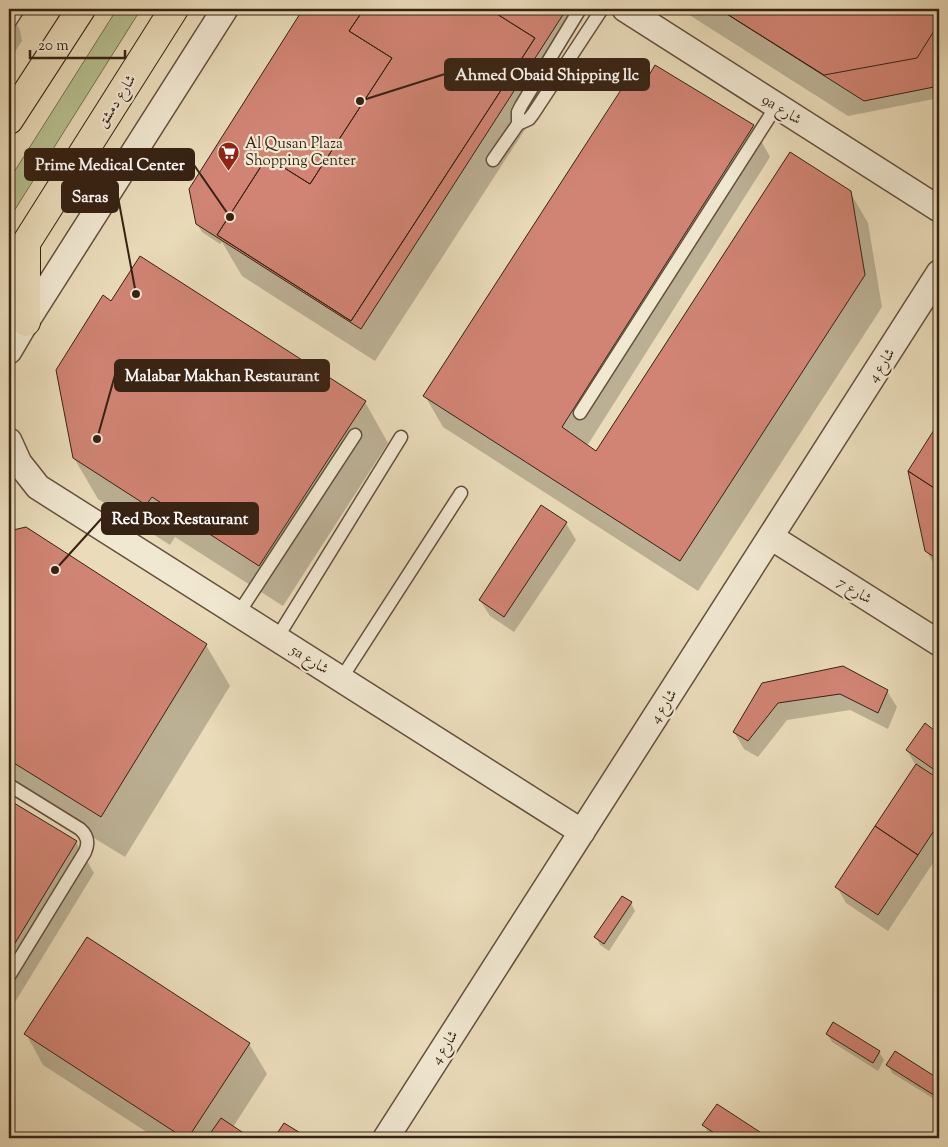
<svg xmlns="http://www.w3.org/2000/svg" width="948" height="1147" viewBox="0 0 948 1147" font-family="'Sorts Mill Goudy',Amiri,serif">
<rect width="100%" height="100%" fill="#eadcba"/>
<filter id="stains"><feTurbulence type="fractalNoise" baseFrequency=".004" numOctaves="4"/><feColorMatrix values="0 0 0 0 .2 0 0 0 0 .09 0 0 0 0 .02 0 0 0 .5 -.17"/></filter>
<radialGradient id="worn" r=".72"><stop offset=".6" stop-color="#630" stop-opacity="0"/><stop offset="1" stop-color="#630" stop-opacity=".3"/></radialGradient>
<path fill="#b7c090" stroke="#767152" d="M117,9h24l-132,210v-39z"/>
<path fill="#0003" d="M304,9h258l4,2 4,8 -25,39 12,22 -182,281 -133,-85 -20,-34 -2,2 -18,-12 -5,-8 -7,-35z
M680,9h259v89l-91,18z
M9,11l11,19 2,11 -13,20z
M642,89l111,37 17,31 -183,289 9,6 254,-260 18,31 14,84 -184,284 -255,-164 -18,-31z
M112,302l253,100 23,41 -105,163 -108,-69 -5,8 -72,-46 -24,-41z
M939,424v149l-13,-23 -16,-79z
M542,507l24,16 10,17 -62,92 -24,-16 -10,-16z
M25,528l181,117 24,41 -105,171 -116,-71v-254z
M763,684l124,7 10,16 -9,22 -38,-19 -63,10 -29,37 -14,-8 -10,-17z
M925,725l14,10v119l-51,77 -42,-28 -9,-16 79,-121 -9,-16z
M9,802l67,40 18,31 -85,139z
M631,903l4,8 -26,40 -9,-6 -4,-8z
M834,1023l45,29 5,8 -6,11 -46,-29 -5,-8z
M26,1034l223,10 18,30 -34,53 16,11h-93l-113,-73z
M896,1053l43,27v22l-47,-29 -4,-8z
M704,1125l58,10 2,3h-53z"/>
<path fill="#d18474" stroke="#362213" d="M303,9h61l-15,22 43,27 -82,126 -43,-27 -50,78 134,86 184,-283 -46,-29h75l2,1 -205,319 -165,-105 -7,-35z
M364,9h125l46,29 -184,283 -134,-86 50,-78 43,27 82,-126 -43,-27z
M719,9h220v14l-22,35 -93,17z
M719,9h220v77l-75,15z
M655,65l99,60 -192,302 34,24 194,-299 61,39 14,84 -185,286 -257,-165 205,-317 14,8z
M140,256l226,145 -107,165 -107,-69 -6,8 -73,-47 -17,-88 47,-75 8,6z
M939,422v65l-2,3 -29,-19z
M908,471l31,20v69l-14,-9z
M541,505l26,17 -63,95 -25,-17z
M26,527l181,117 -106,173 -92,-57v-229z
M843,666l45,24 -10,23 -38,-19 -62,9 -30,38 -15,-9 29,-49z
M925,723l14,11v39l-33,-23z
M916,764l23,15v44l-21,32 -43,-29z
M9,800l68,41 -68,112z
M875,826l43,29 -40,60 -43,-28z
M622,896l10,6 -28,42 -10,-7z
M87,937l163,106 -62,95h-4l-160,-104z
M833,1022l47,29 -7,12 -47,-29z
M895,1051l44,28v14l-2,4 -51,-32z
M717,1104l46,30 -3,4h-38l-20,-13z
M221,1118l30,20h-44z
M284,1123l18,11 -3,4h-25z
M693,1133l9,5h-12z"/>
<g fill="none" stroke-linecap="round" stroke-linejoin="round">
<defs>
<path id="lane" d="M9,23l9,-14
M518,124l11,-5 4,-5 69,-105
M493,160l25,-36v-12l3,-6 59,-97
M580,413l197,-308
M238,614l117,-179
M277,638l124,-201
M341,679l120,-186
M9,785l71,44c8,7 9,14 5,23l-76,124"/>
<path id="street" d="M625,9l314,200
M9,351l17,-29 199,-313
M9,441l10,22 19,24 544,345
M771,537l168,106
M386,1138l553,-865"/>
<path id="primary" d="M9,120l72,-111
M26,243v79
M9,270l165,-261"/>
</defs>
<use href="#lane" stroke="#63503d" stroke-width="15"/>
<use href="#street" stroke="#63503d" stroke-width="28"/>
<use href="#primary" stroke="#362213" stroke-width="30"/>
<use href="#lane" stroke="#f1e8d2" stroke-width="12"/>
<use href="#street" stroke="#f1e8d2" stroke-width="25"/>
<use href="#primary" stroke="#eadcba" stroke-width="28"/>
</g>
<defs>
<symbol id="supermarket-pin" viewBox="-11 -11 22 30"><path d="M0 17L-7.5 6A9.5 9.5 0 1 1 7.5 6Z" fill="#8f2418" stroke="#f1e8d2"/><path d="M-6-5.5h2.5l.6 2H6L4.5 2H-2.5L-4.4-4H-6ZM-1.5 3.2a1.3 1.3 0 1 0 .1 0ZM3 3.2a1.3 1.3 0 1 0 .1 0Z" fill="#fff"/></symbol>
</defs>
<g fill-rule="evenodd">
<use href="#supermarket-pin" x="216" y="140" width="25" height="34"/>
</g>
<g text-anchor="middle" stroke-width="4.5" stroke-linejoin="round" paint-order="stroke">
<g font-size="15" fill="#362213" stroke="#f1e8d2">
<text transform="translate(116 101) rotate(-58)" y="5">شارع دمشق</text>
<text transform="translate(782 109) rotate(32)" y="5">9a شارع</text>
<text transform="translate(881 365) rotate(-57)" y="5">شارع 4</text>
<text transform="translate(855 590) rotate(32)" y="5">شارع 7</text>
<text transform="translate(310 659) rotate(32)" y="5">5a شارع</text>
<text transform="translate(663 706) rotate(-57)" y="5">شارع 4</text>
<text transform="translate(444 1047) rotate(-57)" y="5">شارع 4</text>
</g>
<g font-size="15" fill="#362213" stroke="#f1e8d2" text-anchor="start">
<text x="245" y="148">Al Qusan Plaza<tspan x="245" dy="17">Shopping Center</tspan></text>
</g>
</g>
<path fill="none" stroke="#362213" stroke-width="2" d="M360 101L445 74M230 217L194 165M136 294L118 197M97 439L115 375M55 570L102 518"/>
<g fill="#362213" stroke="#f1e8d2" stroke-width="2">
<circle cx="360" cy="101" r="5"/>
<circle cx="230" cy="217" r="5"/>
<circle cx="136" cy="294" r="5"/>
<circle cx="97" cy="439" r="5"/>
<circle cx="55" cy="570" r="5"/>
</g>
<g fill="#362213" stroke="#362213" stroke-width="2">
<rect x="445" y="59" width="204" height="31" rx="5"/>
<rect x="25" y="149" width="169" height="31" rx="5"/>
<rect x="62" y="181" width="56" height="31" rx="5"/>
<rect x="115" y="360" width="214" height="31" rx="5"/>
<rect x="102" y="503" width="156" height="31" rx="5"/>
</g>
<g font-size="16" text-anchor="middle" font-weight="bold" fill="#fff">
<text x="547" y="80">Ahmed Obaid Shipping llc</text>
<text x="110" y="170">Prime Medical Center</text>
<text x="90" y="202">Saras</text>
<text x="222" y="381">Malabar Makhan Restaurant</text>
<text x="180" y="524">Red Box Restaurant</text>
</g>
<rect width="948" height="1147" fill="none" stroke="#eadcba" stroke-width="30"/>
<rect x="10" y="10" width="928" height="1127" fill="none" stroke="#362213" stroke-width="2.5"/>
<rect x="15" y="15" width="918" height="1117" fill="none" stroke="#362213"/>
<path d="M30 50v8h95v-8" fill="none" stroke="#362213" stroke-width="2.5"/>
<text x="38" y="50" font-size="15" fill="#362213" stroke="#f1e8d2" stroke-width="4" paint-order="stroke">20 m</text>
<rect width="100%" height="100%" filter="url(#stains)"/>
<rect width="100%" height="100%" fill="url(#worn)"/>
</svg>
